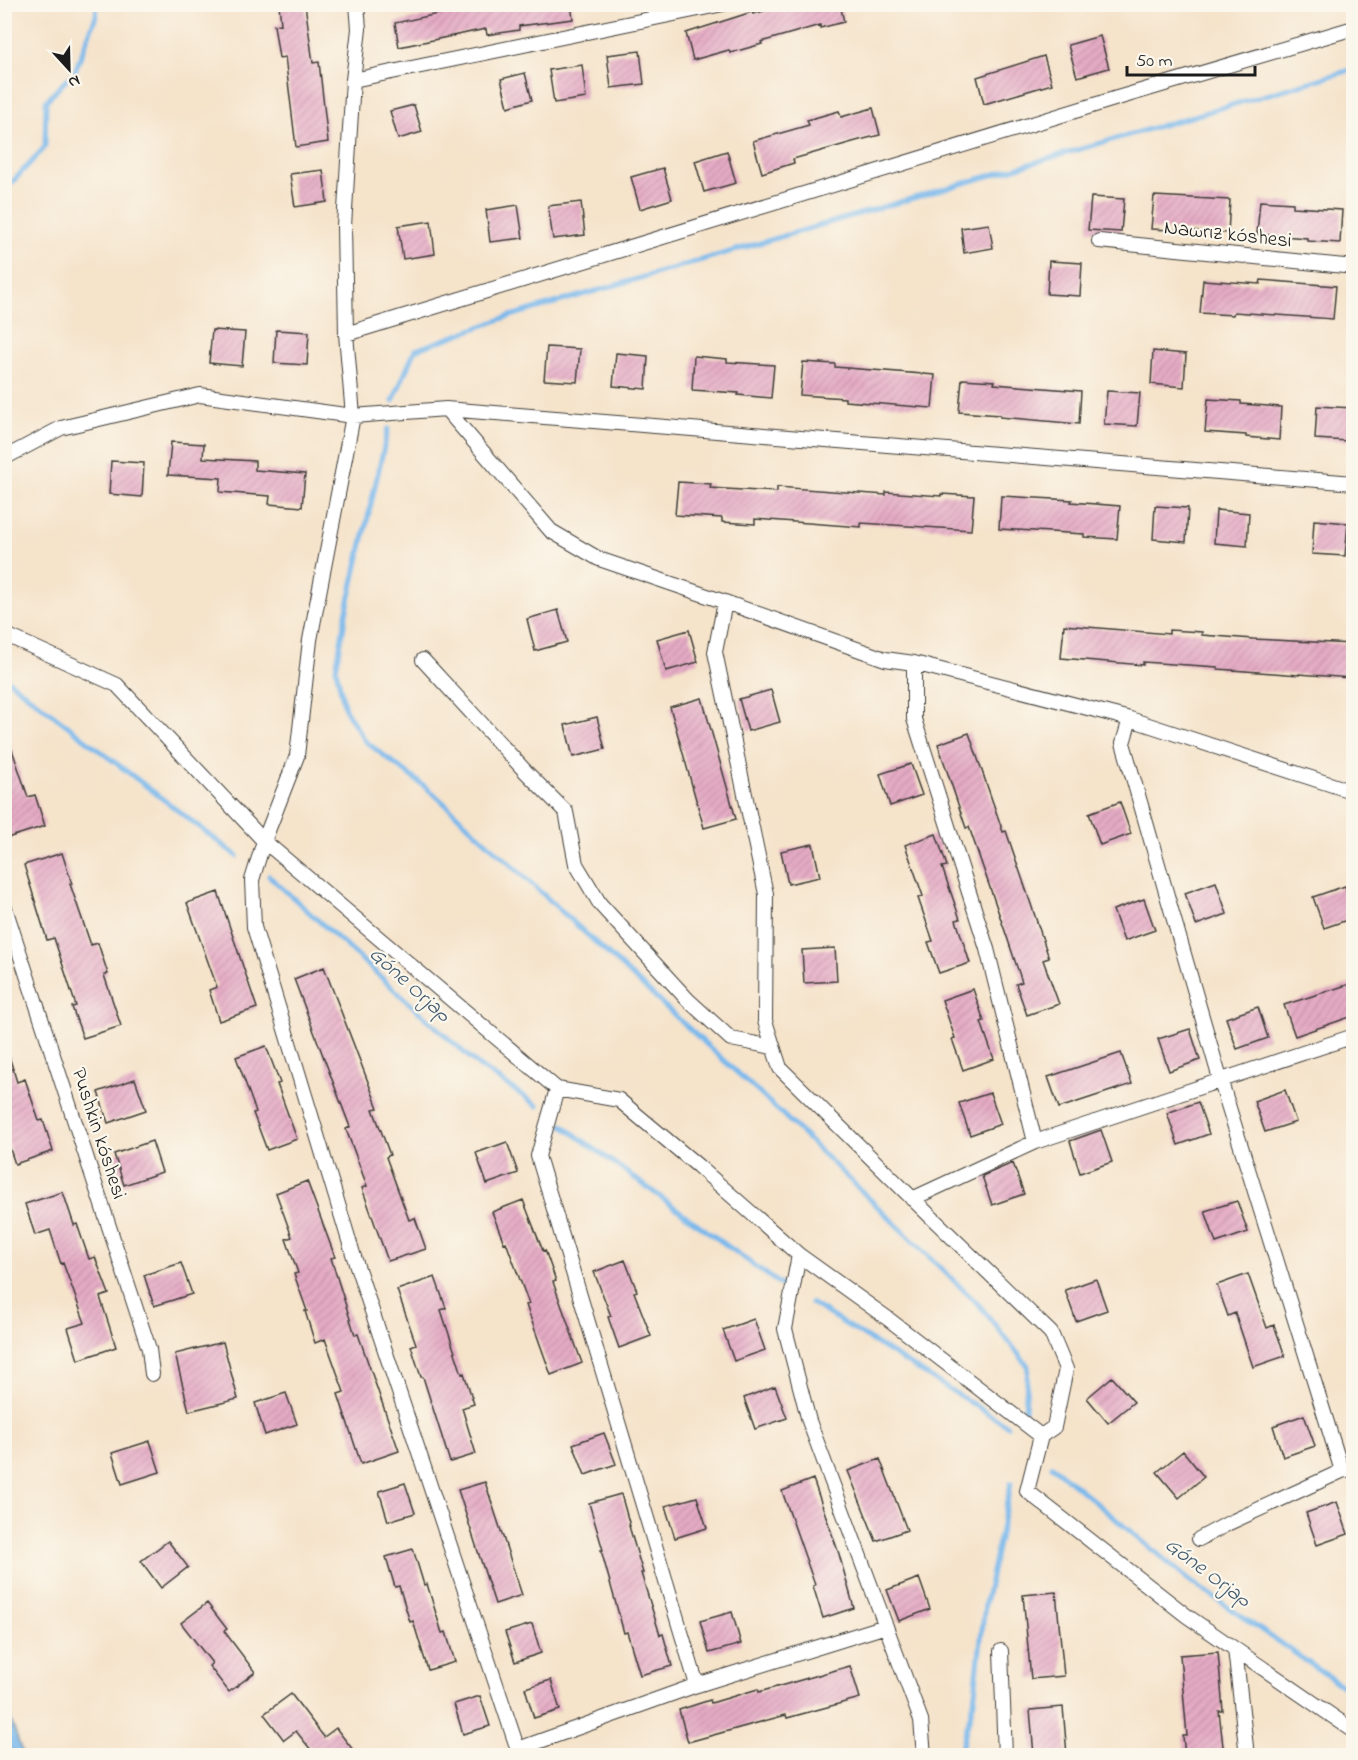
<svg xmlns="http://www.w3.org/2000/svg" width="1358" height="1760" viewBox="0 0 1358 1760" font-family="'Indie Flower',sans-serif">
<defs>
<pattern id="water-ripples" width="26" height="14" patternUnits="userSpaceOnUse" patternTransform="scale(1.5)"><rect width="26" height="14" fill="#78b8ec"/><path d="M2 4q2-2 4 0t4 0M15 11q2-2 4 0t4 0" fill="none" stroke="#6295be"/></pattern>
<pattern id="building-hatch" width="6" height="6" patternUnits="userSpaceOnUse" patternTransform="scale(1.5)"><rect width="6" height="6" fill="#e5abc5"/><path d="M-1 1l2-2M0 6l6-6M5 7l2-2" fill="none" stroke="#c493a9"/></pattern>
</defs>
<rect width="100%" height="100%" fill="#fbf7ec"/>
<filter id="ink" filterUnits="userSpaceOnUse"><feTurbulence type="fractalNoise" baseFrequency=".0167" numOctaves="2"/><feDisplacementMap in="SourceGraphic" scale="12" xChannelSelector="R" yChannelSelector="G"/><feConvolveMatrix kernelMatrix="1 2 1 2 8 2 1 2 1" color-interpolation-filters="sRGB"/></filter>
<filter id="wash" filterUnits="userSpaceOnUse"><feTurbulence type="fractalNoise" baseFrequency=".008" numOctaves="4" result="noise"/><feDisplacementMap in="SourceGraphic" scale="24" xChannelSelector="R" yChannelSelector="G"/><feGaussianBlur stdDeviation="1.35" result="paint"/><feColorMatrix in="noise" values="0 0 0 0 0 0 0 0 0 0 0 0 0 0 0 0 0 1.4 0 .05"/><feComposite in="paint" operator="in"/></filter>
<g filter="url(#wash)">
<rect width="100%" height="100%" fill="#f5e3ca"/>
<path fill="url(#water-ripples)" stroke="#4a6a84" stroke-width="1.5" d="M5,1703l18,52h-18z"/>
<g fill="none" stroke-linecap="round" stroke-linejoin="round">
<path stroke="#78b8ec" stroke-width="5" d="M4,191l41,-44 1,-46 29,-30 21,-55 1,-12
M393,401l22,-51 92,-33 847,-248
M388,429l-42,185 -10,55 9,40 20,32 68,52 349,321 198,192 48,60 -3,44
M4,677l233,179
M269,876l210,190 59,40
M562,1125l219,160
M811,1303l197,123
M1052,1466l138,115 164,113
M959,1756l15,-55 11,-97 26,-121"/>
</g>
<g id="blocks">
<path fill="url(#building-hatch)" d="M279,4h26l8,59 6,-1 9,80 -32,5 -11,-90 -6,1 -5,-33 7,-1z
M485,4h86l2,15 -54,7v4l-32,5 -1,-6 -87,18 -4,-24z
M789,4h51l4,18 -24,6v-3l-59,17 1,2 -32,9 -1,-3 -36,10 -7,-27 66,-21 1,2z
M1100,36l9,32 -32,9 -9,-32z
M640,51l4,33 -33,4 -4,-33z
M1044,56l8,28 -68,20 -7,-27z
M582,65l4,33 -32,5 -5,-33z
M525,73l7,27 -24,7 -7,-28z
M414,105l8,27 -24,7 -8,-28z
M873,108l7,27 -24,6 -63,18 1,4 -32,10 -9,-32 56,-16 -2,-5 32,-9 2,6z
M727,151l9,32 -32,9 -9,-31z
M663,168l9,31 -32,10 -9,-32z
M323,170l4,32 -32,5 -5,-33z
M1154,196l76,4 -2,33 -77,-4z
M1091,197l33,2 -3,33 -33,-2z
M1260,201l33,2v4l49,3 -2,33 -33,-2v-3l-50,-4z
M581,202l4,33 -32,4 -5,-33z
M518,205l5,33 -33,4 -4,-32z
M431,221l4,33 -32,5 -5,-33z
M989,224l4,24 -29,5 -3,-25z
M1049,261l33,2 -2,33 -33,-2z
M1203,280l57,4 1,-4 75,6 -3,33 -99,-7 -1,3 -33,-2z
M212,330l33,2 -3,34 -33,-3z
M276,330l33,2 -2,33 -33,-2z
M547,347l33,2 -3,33 -33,-2z
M1153,351l33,3 -2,33 -33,-3z
M616,353l32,3 -2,33 -33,-3z
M694,356l33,3v3l47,3 -3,33 -33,-3 1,-2 -47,-3z
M803,362l32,2v3l100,8 -3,33 -87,-7v-3l-45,-3z
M962,379l33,2 -1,3 87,7 -2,33 -79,-7v-2l-41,-3z
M1107,391l33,2 -3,33 -33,-2z
M1208,399l33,2v3l40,3 -2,33 -33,-3v-2l-41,-3z
M1317,406l36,2v32l-5,-1v2l-33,-2z
M171,442l33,2 -1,14 52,3v9l50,4 -3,33 -33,-3 1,-8 -50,-4 1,-14 -53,-3z
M111,461l33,2 -2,34 -33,-3z
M678,482l33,2 -1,4 67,4v-5l109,8v-3l55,4v-2l33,2 -3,34 -110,-7v4l-106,-8v5l-33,-2v-4l-47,-3z
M1001,496l71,4 -1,2 49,4 -3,33 -33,-2v-3l-85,-5z
M1155,506l33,2 -2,34 -33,-3z
M1216,510l33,3 -2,33 -33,-3z
M1314,520l34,3 -3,33 -33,-2z
M558,610l9,32 -32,9 -8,-32z
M1064,625l105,9v-4l33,2v3l51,4 100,5 -2,34 -52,-4v1l-81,-6v-2l-75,-5v3l-82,-7z
M689,630l9,32 -32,9 -9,-32z
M771,690l9,32 -32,9 -9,-32z
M702,698l34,121 -32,9 -34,-121z
M597,717l8,32 -32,8 -8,-32z
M969,733l34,99 3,-1 29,85 14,42 -6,2 16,44 -32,11 -11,-31 6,-2 -15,-45 -38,-110 -3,1 -28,-84z
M4,735h3l21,62 7,-2 10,31 -38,12 -3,-8z
M911,764l11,31 -32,11 -10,-32z
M1120,802l11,32 -31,11 -11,-32z
M936,834l11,32 -5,1 18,52 -4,1 14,43 -31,10 -11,-31 5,-1 -15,-43 5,-2 -18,-51z
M813,844l7,33 -32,7 -7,-33z
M62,853l10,31h-2l21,61 7,-2 10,31 -4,1 17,51 -38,12 -11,-31 4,-1 -22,-68 -7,2 -23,-75z
M1216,882l11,32 -31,11 -11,-32z
M1345,886l8,25v7l-29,10 -11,-31z
M218,892l39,116 -38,13 -10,-31 8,-3 -30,-84z
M1144,899l11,31 -31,11 -11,-31z
M835,948l2,33 -33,2 -2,-33z
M324,967l54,141 -5,1 17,46 -4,2 23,63 6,-2 11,31 -38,12 -26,-73 5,-2 -21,-57 4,-2 -56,-148z
M1353,983v33l-58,20 -11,-31z
M973,989l11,32 -3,1 13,37 -31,11 -11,-31 3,-1 -13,-38z
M1258,1007l10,31 -31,11 -11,-31z
M1190,1029l10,31 -31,11 -11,-32z
M266,1046l14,37 -3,1 20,55 -30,11 -14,-37 3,-1 -20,-55z
M7,1050l10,32 8,-3 14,42 4,-1 10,31 -38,13 -11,-33v-80z
M1121,1053l11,31 -73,24 -11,-31z
M135,1079l11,31 -38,13 -10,-31z
M1285,1090l11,32 -31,10 -11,-31z
M990,1093l11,31 -31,11 -11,-32z
M1198,1102l11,32 -31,11 -11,-32z
M1101,1130l11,32 -32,11 -10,-32z
M152,1141l10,31 -38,13 -10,-31z
M507,1142l11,31 -31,11 -11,-31z
M1013,1163l11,31 -32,11 -10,-29z
M307,1181l28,76 -4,1 24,77 3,-1 41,117 -38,13 -23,-70 6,-2 -19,-53 -10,4 -10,-32h2l-13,-37 4,-1 -12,-34 6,-2 -16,-44z
M63,1192l11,33 3,-1 12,35 6,-2 14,37 -9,3 16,50 -38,13 -10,-32 17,-5 -22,-60 -2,1 -11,-34 -15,5 -10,-31z
M523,1200l20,51 2,-1 11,31 -3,1 29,81 -31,12 -25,-70 3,-1 -23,-62 -2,1 -12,-31z
M1237,1201l11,31 -32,11 -11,-32z
M625,1260l12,31 -3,1 17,44 -32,12 -11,-31 3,-1 -17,-44z
M181,1263l11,31 -38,12 -10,-31z
M1248,1274l19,54 7,-3 11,31 -32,11 -18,-54 -7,3 -11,-31z
M435,1277l11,31 -5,2 21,64 2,-1 10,31 -12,4 14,46 -26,8 -27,-85h-2l-10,-31 5,-2 -19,-54z
M1096,1279l11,31 -31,11 -11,-31z
M754,1319l11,31 -31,11 -11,-31z
M223,1342l15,57 -49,12 -14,-57z
M1112,1377l22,25 -26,21 -21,-25z
M775,1386l12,32 -32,11 -11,-31z
M286,1393l11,31 -32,11 -10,-32z
M1304,1415l11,31 -32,11 -10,-31z
M604,1433l12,31 -31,11 -12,-31z
M150,1441l10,31 -38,12 -10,-31z
M1183,1451l21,26 -25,21 -22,-26z
M880,1459l27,71 -31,11 -28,-70z
M813,1479l26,75 15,54 -31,10 -10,-32 2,-1 -33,-94z
M485,1482l37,113 -27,9 -37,-114z
M405,1483l10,30 -27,8 -9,-30z
M621,1494l9,32h-1l14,47h-2l19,62 3,-1 9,32 -32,9 -13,-43 -3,1 -23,-83h2l-14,-47z
M697,1497l10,31 -32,10 -10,-32z
M1337,1502l11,32 -31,11 -11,-32z
M168,1541l20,26 -27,21 -20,-27z
M413,1549l11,36 3,-1 15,49 4,-1 9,30 -27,8 -15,-49 -3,1 -11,-36 -4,1 -9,-30z
M919,1578l11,31 -31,12 -12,-31z
M1056,1592l8,84 -33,3 -8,-84z
M207,1603l20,26 -3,2 31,41 -26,20 -20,-26 3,-3 -31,-40z
M732,1612l9,32 -32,9 -9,-32z
M532,1624l9,29 -26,9 -10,-30z
M1218,1652l5,59h-4l5,44h-39l-2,-19h4l-7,-81z
M850,1666l10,32 -73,20 -1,-3 -98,27 -9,-32 31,-10 1,3 47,-14 1,3z
M551,1680l9,30 -26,8 -9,-30z
M291,1694l33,43 12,-9 21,27h-42l-19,-24 -12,9 -20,-26z
M480,1696l10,30 -27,8 -9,-30z
M1063,1707l4,48h-33l-4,-45z"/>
</g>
</g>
<g filter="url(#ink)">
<use href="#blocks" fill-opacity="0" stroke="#3d3a36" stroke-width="1.5"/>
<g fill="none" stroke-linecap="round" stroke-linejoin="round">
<defs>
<path id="street" d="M357,4l2,25 -6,51 -9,146 2,108 7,82 -43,224 -13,116 -33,85 -12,39 2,47 100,330 166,499
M353,80l370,-76
M1099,241l255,26
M346,334l768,-235 240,-71
M446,409l105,122 48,28 126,43 160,57 29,4 216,56 224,73
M4,458l57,-30 139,-33 153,21 93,-7 908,74
M725,602l-10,50 51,242 -1,127 15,47 146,144 125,121 15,36 -12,58 -13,9 -14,55 160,125 167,115
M4,634l113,51 147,156 293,248 62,11 79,66 101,89 88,63 154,118
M423,660l103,112 40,40 10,52 24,40 88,96 43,39 42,8
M914,663v56l73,230 48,193
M1130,719l-7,24 97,336 122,392
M4,905l145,444 3,25
M557,1089l-19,67 159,529
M912,1199l123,-57 319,-106
M799,1255l-14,74 24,92 112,299 3,36
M1199,1539l30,-16 113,-52 12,-3
M1235,1649l12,107
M1001,1651l4,105
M518,1749l179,-64 189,-59"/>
</defs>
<use href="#street" stroke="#3d3a36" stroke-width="16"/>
<use href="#street" stroke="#fff" stroke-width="14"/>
</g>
</g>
<g text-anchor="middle" stroke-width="4.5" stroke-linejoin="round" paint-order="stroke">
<g font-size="21" fill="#1c1c1c" stroke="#fbf7ec">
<text transform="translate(1228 233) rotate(6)" y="7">Nawrız kóshesi</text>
<text transform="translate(100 1133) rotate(72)" y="7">Pushkin kóshesi</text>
</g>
<g font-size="22" font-style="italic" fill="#415a6f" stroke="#fbf7ec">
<text transform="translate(411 983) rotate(42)" y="8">Góne Orjap</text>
<text transform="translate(1209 1571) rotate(37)" y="8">Góne Orjap</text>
</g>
</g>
<rect width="1358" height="1760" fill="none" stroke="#fbf7ec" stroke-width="24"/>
<g transform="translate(69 69) rotate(158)" stroke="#fbf7ec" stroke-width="4.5" paint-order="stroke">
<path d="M0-4.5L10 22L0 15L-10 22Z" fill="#1c1c1c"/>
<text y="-9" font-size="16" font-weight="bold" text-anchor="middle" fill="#1c1c1c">N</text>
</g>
<path d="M1127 66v9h128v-9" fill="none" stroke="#1c1c1c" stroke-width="3"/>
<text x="1136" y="66" font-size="18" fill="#1c1c1c" stroke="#fbf7ec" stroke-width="4.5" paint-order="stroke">50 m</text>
</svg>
